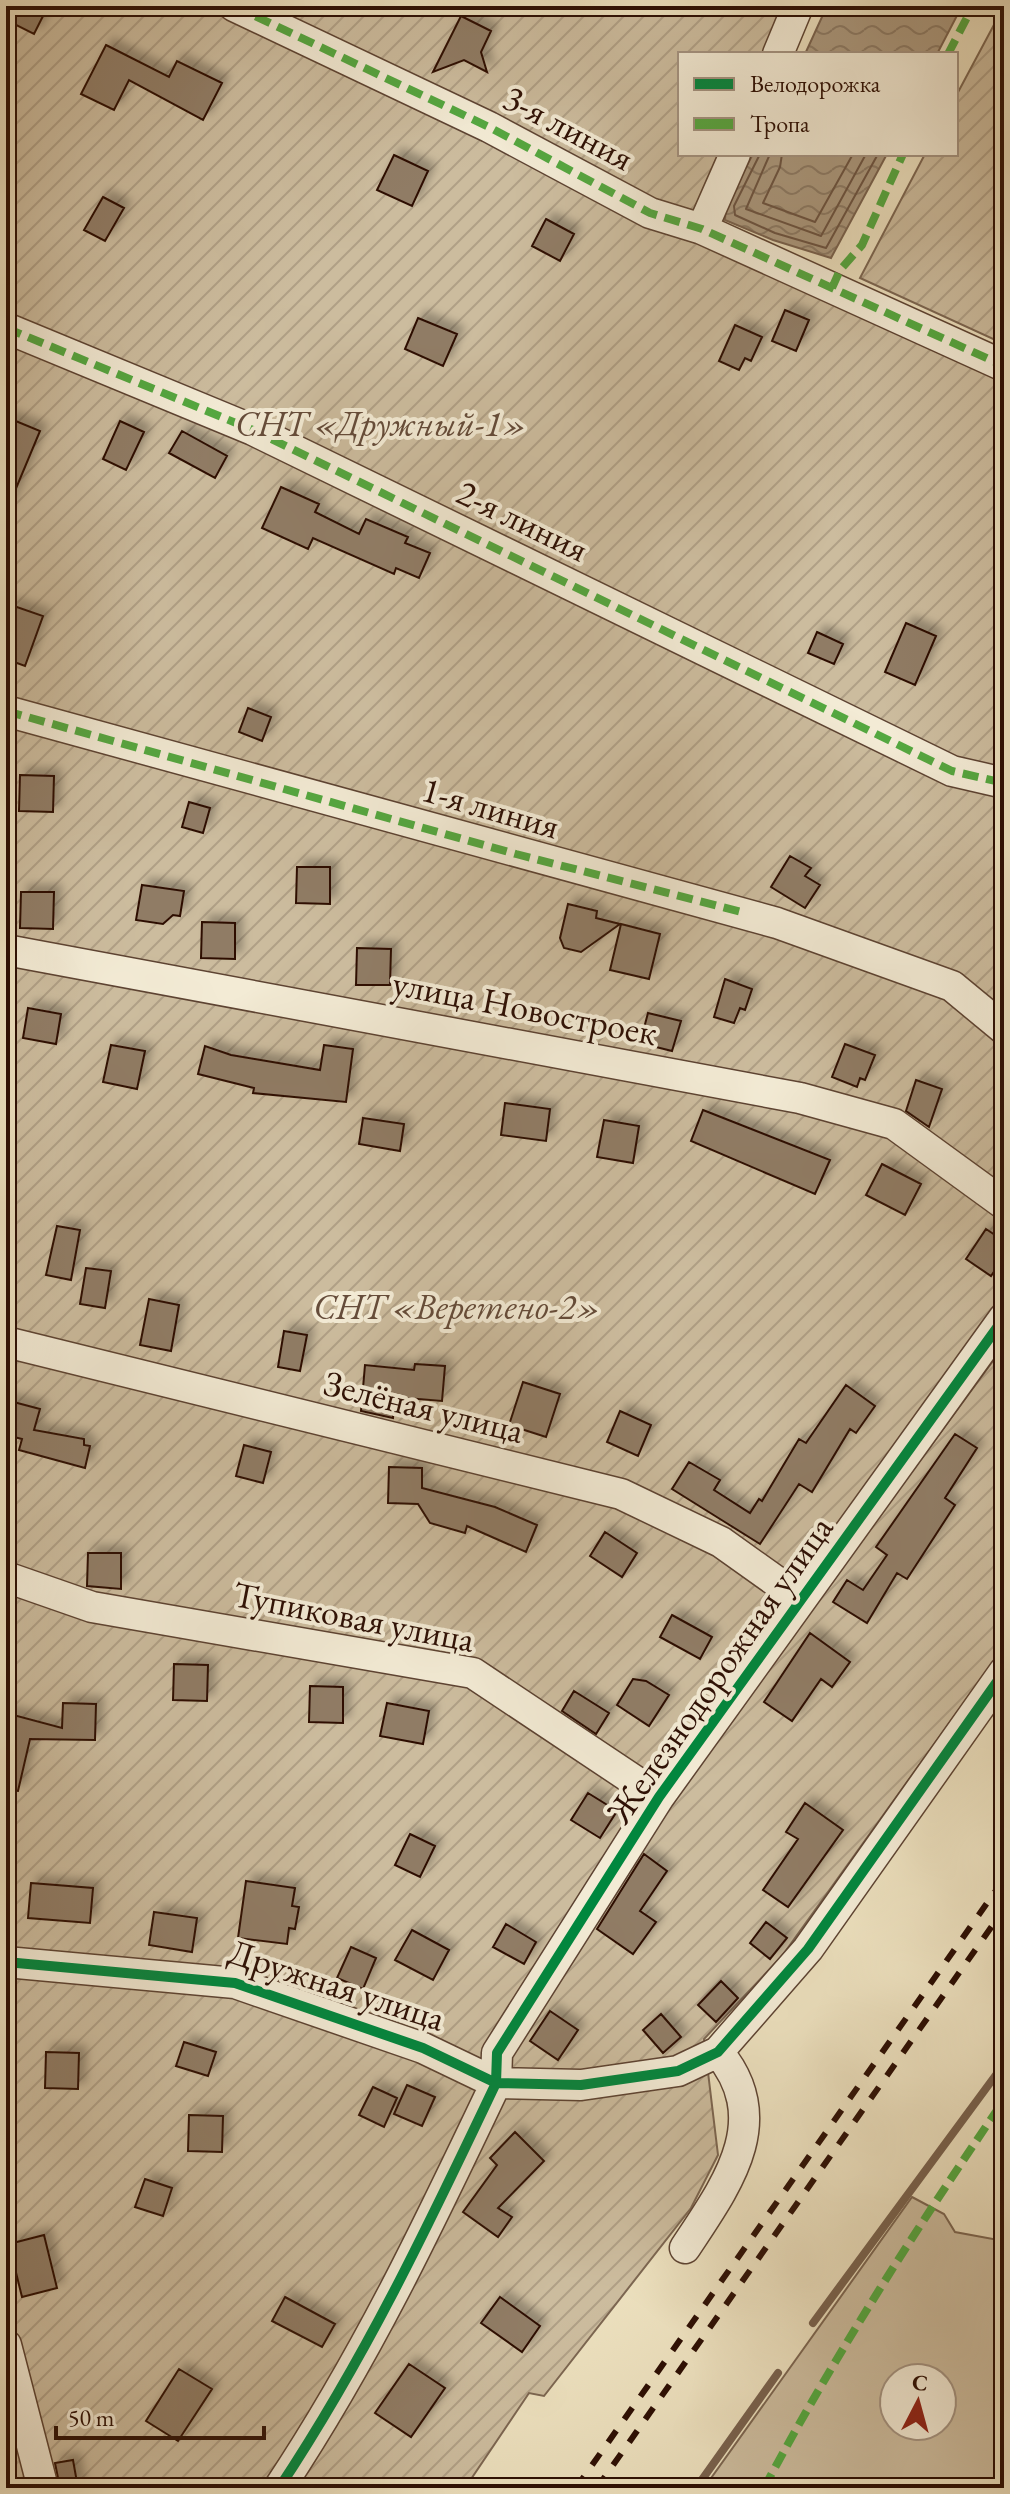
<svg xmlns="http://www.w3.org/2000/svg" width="1010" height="2494" viewBox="0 0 1010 2494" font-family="'EB Garamond',serif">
<defs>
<pattern id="garden-furrows" width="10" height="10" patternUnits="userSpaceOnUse" patternTransform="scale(2)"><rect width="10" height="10" fill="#ccbc9e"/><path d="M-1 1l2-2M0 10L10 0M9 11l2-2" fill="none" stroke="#b0a086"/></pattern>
<pattern id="water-waves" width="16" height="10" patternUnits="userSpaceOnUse" patternTransform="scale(2)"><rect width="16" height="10" fill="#ab997f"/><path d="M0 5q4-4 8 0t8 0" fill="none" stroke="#8c7b66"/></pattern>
<filter id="shadow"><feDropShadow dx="7" dy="-7" stdDeviation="4" flood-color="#0004"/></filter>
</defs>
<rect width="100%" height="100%" fill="#ece0be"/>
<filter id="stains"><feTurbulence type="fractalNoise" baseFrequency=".0025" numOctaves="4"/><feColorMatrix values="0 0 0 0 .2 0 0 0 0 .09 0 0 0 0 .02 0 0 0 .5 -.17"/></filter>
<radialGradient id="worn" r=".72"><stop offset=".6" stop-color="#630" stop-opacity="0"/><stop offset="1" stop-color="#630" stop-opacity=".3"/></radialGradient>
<path fill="#ccbc9e" stroke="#7c6651" stroke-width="2" fill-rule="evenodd" d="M912,2197l32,17 11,18 49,9v247h-300zM894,2378h48v48h-48z"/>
<path fill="url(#garden-furrows)" stroke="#7c6651" stroke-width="2" d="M6,6h792l-20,48h-98v100h55l-32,75 301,137v952l-351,506 351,-478v301l-222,309 -78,83 14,116 -27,53 -147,188 -15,-3 -64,95h-459z
M1004,6v338l-144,-66 65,-124h31v-58z"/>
<path fill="url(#water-waves)" stroke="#79624e" stroke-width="2" d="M827,6h135l-25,48h-132z
M753,154h134l-56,104 -58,-18 -48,-20 1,-16z"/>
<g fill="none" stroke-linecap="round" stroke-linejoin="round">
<path stroke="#6c5442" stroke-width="2" d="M760,154l-26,52 1,9 40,18 51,15 52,-94
M770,154l-24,55 75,27 45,-82
M782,154l-2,13 -17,36 52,19 38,-68"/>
<path stroke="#79624e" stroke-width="8" d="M813,2323l191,-259
M696,2488l82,-115"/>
</g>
<path fill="#907c65" stroke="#2d0f04" stroke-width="2" filter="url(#shadow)" d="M6,6h42l-14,28 -28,-14z
M461,16l30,15 -10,21 6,20 -23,-12 -31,12z
M106,45l63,32 8,-16 45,22 -19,37 -74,-40 -15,30 -33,-16z
M394,155l34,16 -16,35 -35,-16z
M103,197l21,11 -19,33 -21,-11z
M546,219l28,15 -14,27 -28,-15z
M785,310l24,10 -13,31 -24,-10z
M418,318l39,16 -14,32 -38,-17z
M735,325l27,12 -11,24 -6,-3 -6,12 -20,-9z
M6,417l34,14 -33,79h-1z
M120,421l24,11 -18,38 -23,-11z
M182,431l45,25 -12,22 -46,-25z
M281,487l38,17 -4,8 44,22 7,-15 42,18 -3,6 25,10 -11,25 -23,-10 -2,6 -81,-36 -5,11 -46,-21z
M11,605l32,11 -18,50 -19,-7v-40z
M906,623l30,13 -21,49 -30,-13z
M817,632l26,12 -9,20 -26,-11z
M248,708l23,9 -9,24 -23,-9z
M20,775l34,1 -1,36 -34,-1z
M189,802l21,6 -7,25 -21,-6z
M790,856l21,12 -6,8 15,9 -15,23 -34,-21z
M297,867h33v37l-34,-1z
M142,885l42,6 -4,25 -7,-1 -10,9 -27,-4z
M21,892h33l-1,37 -33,-1z
M568,904l29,7 -1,7 24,6 -39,28 -17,-4 -4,-10z
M202,922l33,1v36l-34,-1z
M621,924l39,10 -11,45 -39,-9z
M357,948l34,1 -1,36h-34z
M725,979l27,10 -7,21 -5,-2 -6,15 -20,-6z
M28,1008l33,6 -5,30 -33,-6z
M648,1013l33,8 -9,30 -32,-8z
M845,1044l30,11 -10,25 -5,-2 -3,9 -25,-10z
M111,1045l34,6 -8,38 -34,-7z
M324,1045l29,4 -7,53 -93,-9 1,-5 -56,-14 7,-28 26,9 89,15z
M916,1080l26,9 -13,38 -23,-16z
M505,1103l45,6 -4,32 -45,-6z
M703,1110l127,50 -15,34 -124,-53z
M363,1118l41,6 -4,27 -41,-7z
M604,1120l35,6 -6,37 -36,-6z
M882,1164l39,20 -16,31 -39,-20z
M57,1226l23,4 -9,50 -25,-5z
M986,1229l18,12v16l-13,19 -25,-17z
M86,1268l25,3 -6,37 -25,-4z
M149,1299l30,6 -8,46 -31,-6z
M284,1331l23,4 -7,36 -22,-4z
M415,1364l30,2 -3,35 -47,-4 -2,21 -32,-7 4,-46 49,5z
M523,1382l37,12 -14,43 -37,-12z
M846,1385l29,21 -19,27 -6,-4 -38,63 -13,-8 -39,60 -88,-55 17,-27 31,18 -6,10 36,23 9,-14 3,2 37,-62 7,4z
M6,1400l34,9 -6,21 50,9v6l6,1 -5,22 -66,-18 3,-11 -16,-4z
M620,1411l31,14 -13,31 -31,-14z
M955,1434l22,14 -32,50 10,7 -48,74 -10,-6 -30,50 -34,-21 14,-22 16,10 24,-35 -11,-8z
M244,1445l27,7 -8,31 -27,-7z
M389,1467l33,1v20l73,19 42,18 -11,27 -59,-26 -2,7 -35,-10 -12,-19 -30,-1z
M605,1532l32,21 -15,24 -32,-21z
M88,1553h33v36l-34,-3z
M672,1615l40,22 -12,22 -40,-22z
M810,1633l40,29 -18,25 -11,-8 -29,42 -28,-19z
M174,1664l34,1 -1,36 -34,-1z
M633,1679l13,2 23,14 -20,31 -32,-21z
M310,1686l33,1v36l-34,-1z
M574,1691l35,22 -13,21 -34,-23z
M63,1703l33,1 -1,36 -65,-1 -12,52 -12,-1v-77l56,15z
M387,1703l42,8 -6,33 -43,-8z
M588,1793l29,18 -17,27 -29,-18z
M805,1803l38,27 -55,77 -25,-17 35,-51 -12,-7z
M410,1834l25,12 -15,31 -25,-12z
M644,1854l23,17 -27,40 16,11 -23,32 -36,-25z
M246,1881l49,7 -3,18 7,1 -4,22 -6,-1 -2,16 -49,-6z
M31,1883l62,5 -3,35 -62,-5z
M154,1912l43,6 -5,34 -43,-7z
M766,1922l21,16 -17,21 -20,-16z
M506,1924l30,18 -12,22 -31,-17z
M412,1930l37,20 -16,30 -38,-20z
M351,1947l25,11 -13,31 -26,-11z
M721,1981l17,17 -22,24 -18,-17z
M550,2011l28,19 -20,30 -28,-19z
M661,2014l20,23 -18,16 -20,-23z
M184,2042l32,10 -8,24 -32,-10z
M46,2052l33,1 -1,36 -33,-1z
M407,2085l28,12 -13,29 -28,-12z
M373,2087l24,11 -13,29 -25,-12z
M189,2115l34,1 -1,36 -34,-1z
M515,2132l29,29 -46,47 14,9 -14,20 -35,-25 34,-47 -7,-7z
M145,2179l27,9 -9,28 -28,-9z
M44,2235l13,53 -35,9 -13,-53z
M285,2297l50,27 -13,23 -50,-26z
M500,2297l40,29 -18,26 -41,-29z
M409,2364l36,24 -34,49 -36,-24z
M179,2369l33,20 -34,52 -32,-20z
M73,2460l5,28h-18l-5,-25z"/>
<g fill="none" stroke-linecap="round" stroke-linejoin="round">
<defs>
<path id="minor" d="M234,6l255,121 161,86 52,16 302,137
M778,54l20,-48
M702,229l33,-75
M6,328l247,102 699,341 52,12
M6,711l771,212 175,63 52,43
M6,950l794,148 94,26 110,80
M6,1342l615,152 100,48 80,57
M6,1577l86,30 381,66 186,124
M6,1962l229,21 188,65 73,35 85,2 97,-14 40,-19 90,-103 196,-277
M685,2248c40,-61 91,-127 33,-196
M6,2345l37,143
M279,2488c87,-131 150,-264 217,-405l1,-30 162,-256 345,-479"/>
</defs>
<use href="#minor" stroke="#5d4332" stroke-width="33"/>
<use href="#minor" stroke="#f3ebd5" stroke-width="30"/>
<path stroke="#2d0f04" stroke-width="6" stroke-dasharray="14 14" stroke-linecap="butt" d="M576,2488l428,-609
M597,2488l407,-579"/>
<path stroke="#54a840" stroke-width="8" stroke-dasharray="16 8" stroke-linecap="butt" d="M234,6l255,121 161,86 52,16 302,137
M948,54l25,-48
M832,288l8,-18 22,-25 41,-91
M6,328l247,102 699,341 52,12
M6,711l510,143 226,58
M764,2488c72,-135 154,-262 240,-388"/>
<defs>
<path id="cycleway" d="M6,1962l229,21 188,65 73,35 85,2 97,-14 40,-19 90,-103 196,-277
M279,2488c87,-131 150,-264 217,-405l1,-30 162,-256 345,-479"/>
</defs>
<use href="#cycleway" stroke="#f3ebd5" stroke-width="15"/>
<use href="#cycleway" stroke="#00873e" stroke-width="10"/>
</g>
<g text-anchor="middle" stroke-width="8" stroke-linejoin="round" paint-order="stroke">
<g font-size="36" fill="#2d0f04" stroke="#f3ebd5">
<text transform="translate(569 127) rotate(28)" y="13">3-я линия</text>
<text transform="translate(523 520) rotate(26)" y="13">2-я линия</text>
<text transform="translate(491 807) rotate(16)" y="13">1-я линия</text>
<text transform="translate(525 1007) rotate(11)" y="13">улица Новостроек</text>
<text transform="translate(424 1406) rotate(14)" y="13">Зелёная улица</text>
<text transform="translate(354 1616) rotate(11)" y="13">Тупиковая улица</text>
<text transform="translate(719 1669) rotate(-55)" y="13">Железнодорожная улица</text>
<text transform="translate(337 1984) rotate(18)" y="13">Дружная улица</text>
</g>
<g font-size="36" font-style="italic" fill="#654c3a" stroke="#f3ebd5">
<text x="381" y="436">СНТ «Дружный-1»</text>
<text x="457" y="1319">СНТ «Веретено-2»</text>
</g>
</g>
<rect width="1010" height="2494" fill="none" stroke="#ece0be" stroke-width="32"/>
<rect x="8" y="8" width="994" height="2478" fill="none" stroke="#2d0f04" stroke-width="4"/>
<rect x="16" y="16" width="978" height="2462" fill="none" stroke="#2d0f04" stroke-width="2"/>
<rect x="678" y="52" width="280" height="104" fill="#f3ebd5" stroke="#a49381" stroke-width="2"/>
<rect x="694" y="78" width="40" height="12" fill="#00873e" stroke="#a49381" stroke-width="2"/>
<text x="750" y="92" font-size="24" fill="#2d0f04">Велодорожка</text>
<rect x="694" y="118" width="40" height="12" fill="#54a840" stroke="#a49381" stroke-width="2"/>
<text x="750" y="132" font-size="24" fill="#2d0f04">Тропа</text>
<g transform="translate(918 2402) rotate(6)"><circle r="38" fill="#f3ebd5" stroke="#a49381" stroke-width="2"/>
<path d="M0-6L14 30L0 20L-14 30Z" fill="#8f2418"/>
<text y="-12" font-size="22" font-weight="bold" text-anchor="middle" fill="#2d0f04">С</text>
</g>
<path d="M56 2426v12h208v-12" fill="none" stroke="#2d0f04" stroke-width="4"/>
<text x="68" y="2426" font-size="24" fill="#2d0f04" stroke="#f3ebd5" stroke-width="6" paint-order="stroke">50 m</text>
<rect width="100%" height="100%" filter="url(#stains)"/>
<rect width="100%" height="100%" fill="url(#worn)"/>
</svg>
